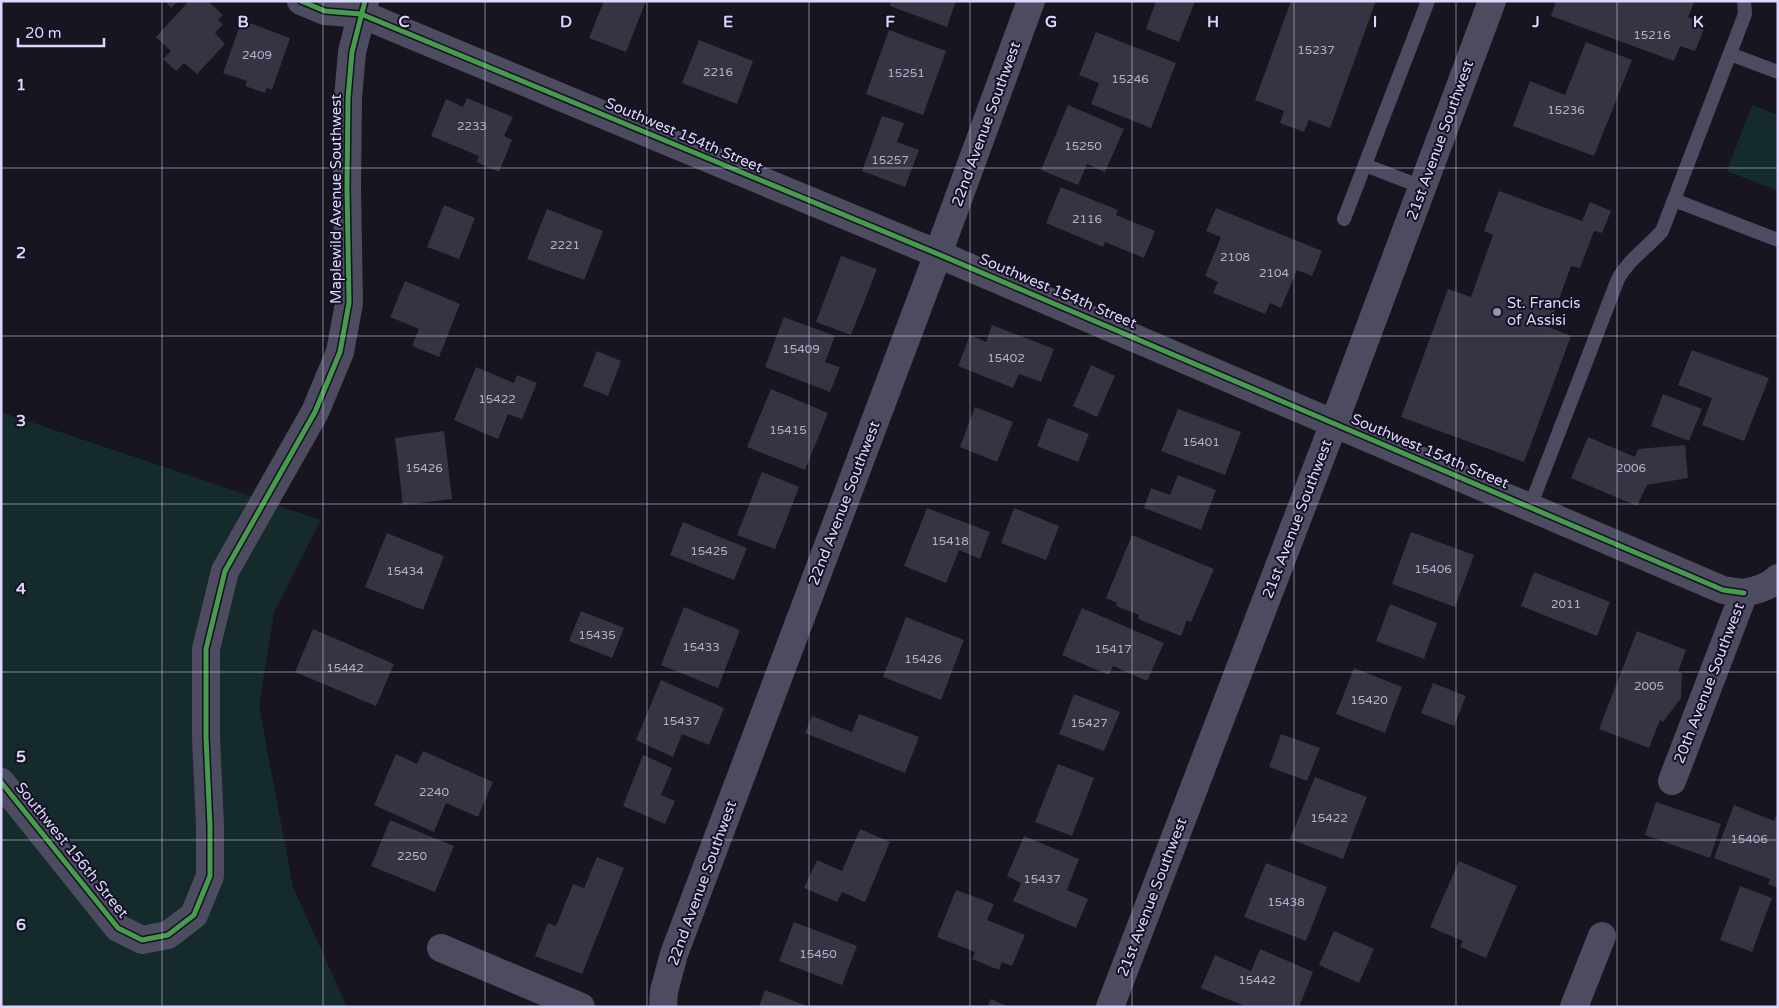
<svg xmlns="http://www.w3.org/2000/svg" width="1779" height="1008" viewBox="0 0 1779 1008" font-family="'Varela Round',sans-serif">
<rect width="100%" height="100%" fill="#181520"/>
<path fill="#152a2b" d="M1752,105l26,10v76l-51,-20z
M1,412l320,108 -47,92 -15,94 34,181 54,120h-346z"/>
<path fill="#363342" d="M165,1h13l-7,7z
M189,1h19l15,14 -5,5 5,4 -8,9 10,11 -28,30 -13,-11 -8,8 -13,-12 8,-8 -15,-14z
M604,1h42l-20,51 -37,-14z
M891,1h65l-9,26 -57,-21z
M1156,1h39l-16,41 -33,-13z
M1291,1h85l-46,127 -21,-8 -5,12 -24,-9 4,-12 -29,-11z
M1556,1h132l6,2 -6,14 18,7 -11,27 -15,-5 -6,15 -123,-45z
M242,20l48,18 -18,52 -5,-2 -2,5 -20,-7 2,-5 -24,-8z
M889,30l57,21 -23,64 -57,-21z
M1096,32l80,31 -25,65 -60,-24 8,-21 -20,-8z
M699,40l54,21 -16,43 -55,-21z
M1586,42l46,18 -38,96 -81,-30 17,-45 35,14z
M467,98l46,19 -9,19 8,4 -13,32 -23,-10 3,-6 -48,-20 15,-37 17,8z
M1068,105l56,24 -19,43 -18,-8 -9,21 -37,-15z
M882,116l22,7 -7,19 22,8 -14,37 -43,-16z
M1061,187l57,23 -2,5 39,16 -11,27 -39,-16 -2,5 -57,-24z
M1499,191l83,30 8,-19 21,9 -9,22 -8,-2 -14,37 -9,-2 -22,61 22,9 -47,126 -123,-45 47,-128 23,8 22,-62 -9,-4z
M444,205l31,13 -16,41 -32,-12z
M1216,208l106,43 -10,25 -15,-6 -16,38 -11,-5 -5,11 -52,-21 5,-11 -13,-6 16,-39 -15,-6z
M547,209l56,22 -19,49 -57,-21z
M841,256l36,13 -26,66 -35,-13z
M405,281l55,23 -21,53 -27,-11 7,-17 -29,-12z
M784,317l51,19 -10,26 15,5 -10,25 -65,-25z
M992,325l62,24 -13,33 -22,-8 -6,14 -55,-22 12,-31 16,7z
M1692,350l77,28 -25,63 -42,-16 10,-27 -34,-13z
M597,351l24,10 -13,35 -25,-10z
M1091,365l24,11 -18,41 -24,-11z
M476,367l38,16 3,-8 20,8 -15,36 -14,-5 -10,25 -44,-19z
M771,389l57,24 -23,57 -58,-23z
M1663,394l39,15 -13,32 -38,-15z
M975,407l38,15 -16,40 -37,-15z
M1178,409l63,23 -16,43 -64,-24z
M1048,418l41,16 -11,28 -41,-16z
M444,431l8,68 -49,6 -8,-67z
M1588,437l47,20 3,-8 47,-4 3,33 -41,7 -10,21 -66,-28z
M762,472l37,15 -24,62 -38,-14z
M1178,475l38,15 -15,40 -57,-22 7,-20 19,7z
M927,508l63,24 -10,27 -21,-9 -13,33 -42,-17z
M1014,508l45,18 -13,34 -45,-17z
M683,522l64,26 -13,32 -64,-25z
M1411,532l63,23 -19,52 -63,-23z
M387,533l57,23 -21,54 -58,-23z
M1132,535l82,34 -23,53 -4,-2 -6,16 -43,-17 1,-4 -23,-9 1,-3 -11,-5z
M1534,572l76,30 -13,34 -76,-30z
M1390,604l47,19 -13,36 -48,-18z
M684,607l56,23 -22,58 -57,-23z
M1082,608l82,35 -17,38 -34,-15 -4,9 -47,-20z
M581,611l43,17 -12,30 -43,-17z
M906,617l58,23 -23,60 -58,-23z
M313,629l81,35 -18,42 -81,-34z
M1637,631l49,19 -8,22 4,1 -1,25 -18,24 -3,-2 -11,28 -50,-19z
M1354,668l48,19 -17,46 -49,-19z
M661,680l63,28 -15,37 -27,-11 -9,23 -37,-17z
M1433,683l33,13 -12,30 -33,-13z
M1074,694l46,18 -16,39 -45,-17z
M859,714l60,23 -14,36 -100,-40 7,-17 40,16z
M1281,734l39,14 -13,33 -38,-14z
M423,751l70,31 -15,35 -32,-14 -12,29 -60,-27 22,-51 21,10z
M643,755l29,13 -11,27 14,6 -10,23 -42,-18z
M1058,764l36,14 -22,58 -37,-14z
M1315,777l52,20 -24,62 -53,-20z
M1656,802l65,22 -11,34 -65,-23z
M1734,805l40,16 4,-10v77l-10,-4 2,-5 -56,-21z
M390,820l64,26 -19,46 -64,-26z
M860,829l30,13 -25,60 -23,-10 -5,10 -33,-14 13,-28 25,11z
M1024,836l55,23 -12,31 21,9 -12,29 -63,-27 8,-18 -14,-7z
M597,857l27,11 -42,106 -47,-18 13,-33 8,3 17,-42 11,4z
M1459,861l58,25 -31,72 -26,-11 3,-6 -33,-14z
M1266,863l61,24 -21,54 -62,-24z
M1740,886l32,12 -20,54 -32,-12z
M956,890l38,14 -7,16 38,15 -13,31 -10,-4 -3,8 -27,-11 3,-7 -38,-15z
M794,922l63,24 -15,39 -63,-24z
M1334,931l40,18 -15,34 -40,-18z
M1260,949l53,23 -14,35h-52l-46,-19 14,-33 36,16z
M765,990l45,17h-51z
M991,999l18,8h-22z"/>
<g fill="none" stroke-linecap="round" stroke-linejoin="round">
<path stroke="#4d4b5f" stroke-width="14" d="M1730,54l48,18
M1365,165l57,22
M1674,200l104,40
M1344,219l84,-218
M1530,507l88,-228c11,-20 29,-31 44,-48l83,-217 -1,-13"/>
<path stroke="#4d4b5f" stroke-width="28" d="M301,1l24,10 36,3 577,240 785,336 21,3
M1672,781l72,-188c13,-3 25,-6 34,-15
M441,948l140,59
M663,1007l1,-16 10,-37 264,-700 93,-253
M1574,1007l28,-71"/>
<path stroke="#4d4b5f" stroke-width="28" d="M1,782l117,146 24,12 26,-5 26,-20 16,-39v-50l-4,-89v-88l19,-78 90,-159 25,-60 9,-49 -2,-116 1,-89 4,-46 13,-51
M1110,1007l224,-584 158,-422"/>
<defs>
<path id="cycleway" d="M301,1l24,10 36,3 577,240 785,336 21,3
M1,782l117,146 24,12 26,-5 26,-20 16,-39v-50l-4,-89v-88l19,-78 90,-159 25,-60 9,-49 -2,-116 1,-89 4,-46 13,-51"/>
</defs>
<use href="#cycleway" stroke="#151124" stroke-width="8"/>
<use href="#cycleway" stroke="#469c4c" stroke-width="5"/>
</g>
<path fill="none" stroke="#ddd8fb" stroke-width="1" stroke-opacity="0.55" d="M162,1v1006M323,1v1006M485,1v1006M647,1v1006M809,1v1006M970,1v1006M1132,1v1006M1294,1v1006M1456,1v1006M1617,1v1006M1,168h1777M1,336h1777M1,504h1777M1,672h1777M1,840h1777"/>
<circle fill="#9894ae" stroke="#151124" stroke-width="2" cx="1497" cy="312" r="5"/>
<g text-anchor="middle" stroke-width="4" stroke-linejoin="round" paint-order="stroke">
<g font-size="12" fill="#b3afcd">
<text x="1652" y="39">15216</text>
<text x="1316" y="54">15237</text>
<text x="257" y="59">2409</text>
<text x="718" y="76">2216</text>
<text x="906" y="77">15251</text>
<text x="1130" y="83">15246</text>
<text x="1566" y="114">15236</text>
<text x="472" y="130">2233</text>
<text x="1083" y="150">15250</text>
<text x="890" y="164">15257</text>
<text x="1087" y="223">2116</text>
<text x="565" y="249">2221</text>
<text x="1235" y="261">2108</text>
<text x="1274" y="277">2104</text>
<text x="801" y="353">15409</text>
<text x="1006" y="362">15402</text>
<text x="497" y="403">15422</text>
<text x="788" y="434">15415</text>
<text x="1201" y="446">15401</text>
<text x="424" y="472">15426</text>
<text x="1631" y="472">2006</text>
<text x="950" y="545">15418</text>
<text x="709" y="555">15425</text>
<text x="1433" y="573">15406</text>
<text x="405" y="575">15434</text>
<text x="1566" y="608">2011</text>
<text x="597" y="639">15435</text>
<text x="701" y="651">15433</text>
<text x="1113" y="653">15417</text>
<text x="923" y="663">15426</text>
<text x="345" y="672">15442</text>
<text x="1649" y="690">2005</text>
<text x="1369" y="704">15420</text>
<text x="681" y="725">15437</text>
<text x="1089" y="727">15427</text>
<text x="434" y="796">2240</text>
<text x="1329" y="822">15422</text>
<text x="1749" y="843">15406</text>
<text x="412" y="860">2250</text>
<text x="1042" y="883">15437</text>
<text x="1286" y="906">15438</text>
<text x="818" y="958">15450</text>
<text x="1257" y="984">15442</text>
</g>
<g font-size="15" fill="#ddd8fb" stroke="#151124">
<text transform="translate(986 124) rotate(-70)" y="5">22nd Avenue Southwest</text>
<text transform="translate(684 135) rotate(23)" y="5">Southwest 154th Street</text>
<text transform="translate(1440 140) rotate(-70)" y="5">21st Avenue Southwest</text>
<text transform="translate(336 199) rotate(-90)" y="5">Maplewild Avenue Southwest</text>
<text transform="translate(1058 291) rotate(23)" y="5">Southwest 154th Street</text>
<text transform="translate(1430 451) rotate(23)" y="5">Southwest 154th Street</text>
<text transform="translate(844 503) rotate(-69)" y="5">22nd Avenue Southwest</text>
<text transform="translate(1297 519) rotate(-69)" y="5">21st Avenue Southwest</text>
<text transform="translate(1709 683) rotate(-69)" y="5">20th Avenue Southwest</text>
<text transform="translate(72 850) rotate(51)" y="5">Southwest 156th Street</text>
<text transform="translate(702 883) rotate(-70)" y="5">22nd Avenue Southwest</text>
<text transform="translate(1152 897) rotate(-69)" y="5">21st Avenue Southwest</text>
</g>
<g font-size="15" fill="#ddd8fb" stroke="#151124" text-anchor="start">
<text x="1507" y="308">St. Francis<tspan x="1507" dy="17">of Assisi</tspan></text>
</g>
</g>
<g font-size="16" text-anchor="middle" font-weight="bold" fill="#ddd8fb" stroke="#151124" stroke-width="4" stroke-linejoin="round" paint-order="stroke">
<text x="243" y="27">B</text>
<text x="404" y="27">C</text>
<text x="566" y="27">D</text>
<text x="728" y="27">E</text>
<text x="890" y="27">F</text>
<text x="1051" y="27">G</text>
<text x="1213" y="27">H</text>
<text x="1375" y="27">I</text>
<text x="1536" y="27">J</text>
<text x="1698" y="27">K</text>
<text x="21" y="90">1</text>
<text x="21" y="258">2</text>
<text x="21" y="426">3</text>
<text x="21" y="594">4</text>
<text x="21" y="762">5</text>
<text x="21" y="930">6</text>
</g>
<rect width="1779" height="1008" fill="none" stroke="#ddd8fb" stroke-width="5"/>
<path d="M18 38v8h86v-8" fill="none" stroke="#ddd8fb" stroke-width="2.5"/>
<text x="25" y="38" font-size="15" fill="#ddd8fb" stroke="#151124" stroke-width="4" paint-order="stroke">20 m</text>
</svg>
